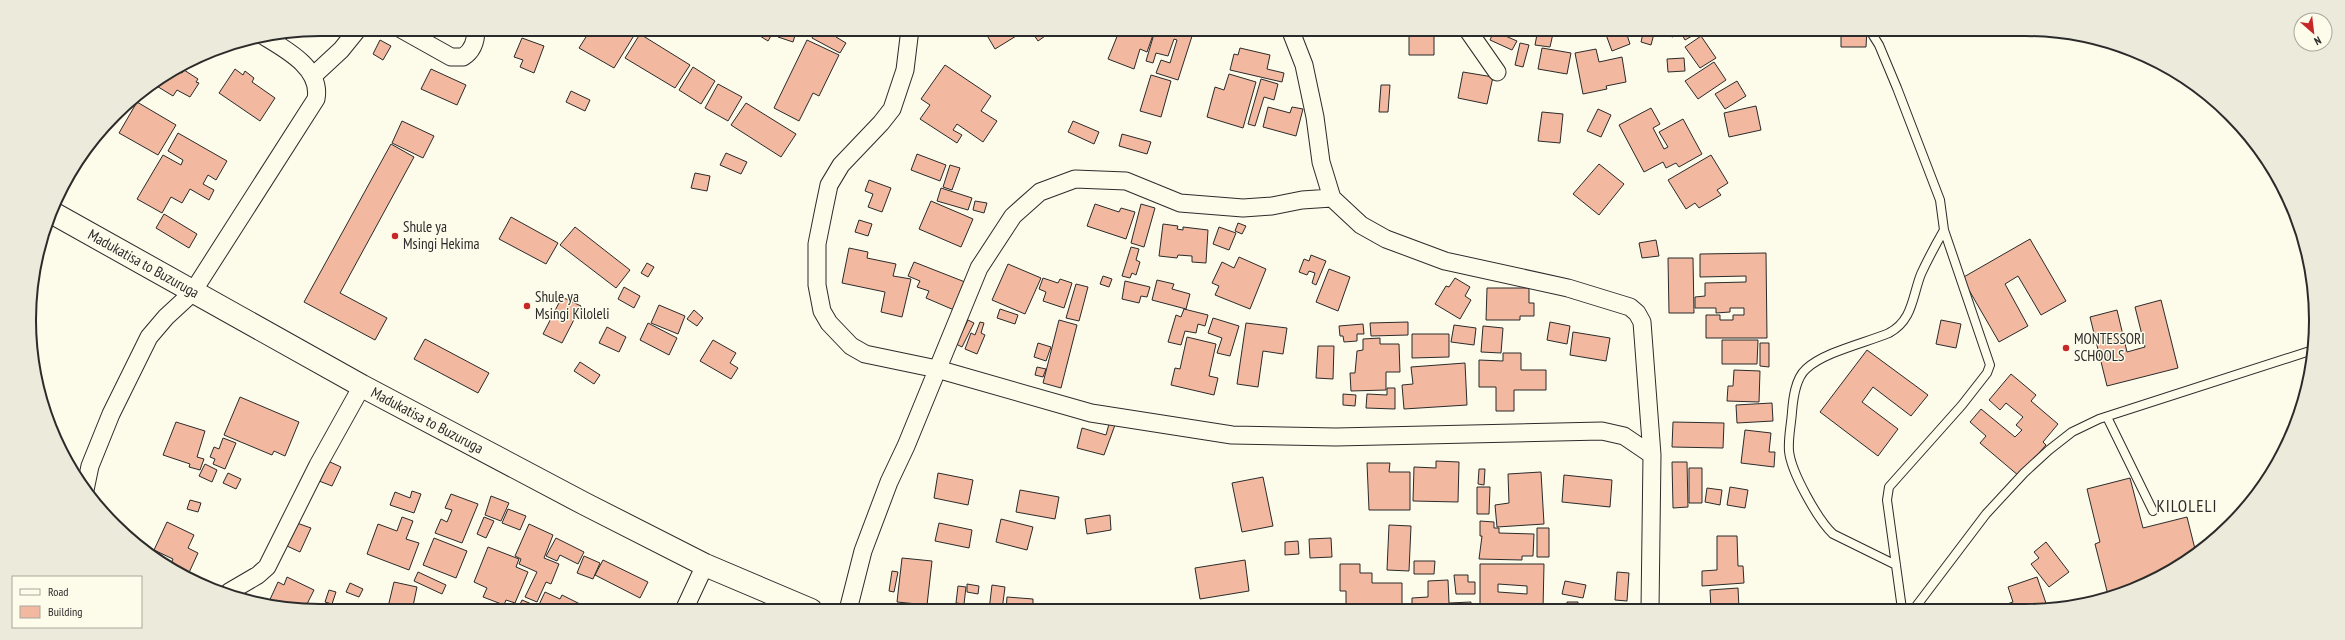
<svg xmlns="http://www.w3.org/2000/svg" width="2345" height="640" viewBox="0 0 2345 640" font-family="'PT Sans Narrow',sans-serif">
<rect width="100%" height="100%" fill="#fdfbea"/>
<path fill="#f2b8a0" stroke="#2b2b2b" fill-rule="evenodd" d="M591,29h47l-24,39 -35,-20z
M754,29h21l-7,12 -16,-10z
M781,29h16l-4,13 -15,-5z
M823,29h18l-5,8 10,6 -6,10 -28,-15 3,-6 5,3z
M990,29h35l1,1 -31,19 -10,-17z
M1030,29h15l3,5 -10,7z
M1120,29h10l23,6 -6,17 -7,-3 -6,20 -26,-10z
M1138,29h42l13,4 -15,47 -22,-7 5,-13 9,3 7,-23 -3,-1 -6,17 -12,-3 -3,10 -7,-2 8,-27z
M1409,29h25v26h-25z
M1538,29h16l-4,18 -15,-2z
M1614,29h11l5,15 -18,7 -7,-19z
M1644,29l11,1 -4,15 -10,-3z
M1660,29h15l-2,8 -14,-4z
M1679,29h25l-19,11z
M1841,29h26l-1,18h-25z
M1494,31l23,10 -5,9 -22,-10z
M640,34l50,31 -15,23 -50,-30z
M1701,36l15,22 -16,10 -15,-21z
M522,38l22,8 -10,27 -14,-6 3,-7 -9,-3z
M380,40l11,6 -8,14 -10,-6z
M807,40l32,15 -20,41 -6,-3 -14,28 -25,-13z
M1520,43l9,2 -6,22 -8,-2z
M1240,48l30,7 -3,14 17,4 -2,9 -52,-12 4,-16 4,1z
M1542,48l29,5 -4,21 -29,-5z
M1596,49l3,13 23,-5 4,25 -20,4 1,3 -24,5 -8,-41z
M1684,58l1,13 -17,1 -1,-13z
M1714,62l12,18 -28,19 -13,-18z
M945,65l46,31 -10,15 16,10 -14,21 -26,-18 -4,6 9,5 -5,8 -37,-24 10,-14 -9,-6z
M693,67l22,14 -14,23 -22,-14z
M235,69l8,6 2,-4 9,7 -2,4 23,16 -15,23 -41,-28z
M431,69l35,16 -9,20 -36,-16z
M184,70l14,9 -2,3 3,1 -9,14 -13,-7 -4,6 -18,-11 22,-14 5,2z
M1463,72l30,5 -6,27 -29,-6z
M1229,74l27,8 -13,46 -36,-11 8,-30 9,3z
M1151,75l20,6 -10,36 -21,-6z
M1261,79l17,5 -4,16 -10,-3 -9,29 -7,-2z
M1737,81l9,15 -21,13 -10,-15z
M718,84l24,13 -14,24 -23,-13z
M1381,85h9l-2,27h-9z
M571,91l19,9 -5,11 -19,-9z
M137,102l39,23 -18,30 -39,-22z
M746,103l50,31 -15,23 -50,-32z
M1756,106l5,24 -32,7 -5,-24z
M1268,107l22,6 2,-6 11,2 -7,27 -33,-9z
M1651,108l9,16 -7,4 11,21 4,-2 -9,-15 24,-13 19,35 -23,13 -3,-4 -10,5 -3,-6 -19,10 -25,-47z
M1598,109l13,6 -10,22 -14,-6z
M1542,112l21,2 -3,29 -22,-2z
M402,121l32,15 -11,22 -31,-15z
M1073,121l26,11 -5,12 -26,-12z
M178,133l49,28 -11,19 -8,-5 -5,9 11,6 -5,10 -19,-11 -8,14 -11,-6 -9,16 -25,-14 26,-44 18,10 2,-5 -15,-9z
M1122,134l29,8 -4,12 -28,-8z
M391,144l23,13 -74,136 47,25 -12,22 -71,-38z
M726,153l21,9 -6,12 -21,-9z
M917,154l29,11 -6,16 -29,-11z
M1711,155l17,28 -11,7 4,5 -22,13 -4,-5 -9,6 -18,-29z
M1599,164l25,20 -25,31 -26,-21z
M950,165l10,3 -8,22 -9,-3z
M695,173l15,3 -3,15 -16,-3z
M869,180l22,8 -9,24 -14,-5 5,-13 -8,-3z
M941,188l31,10 -4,12 -31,-9z
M931,201l42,18 -12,28 -42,-18z
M975,201l12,2 -3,10 -11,-3z
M1095,204l24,8 2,-4 14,4 -9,27 -39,-13z
M1141,204l14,4 -11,39 -13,-4z
M164,214l33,20 -8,14 -33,-20z
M511,217l47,26 -12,21 -47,-25z
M859,220l13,4 -4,12 -13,-4z
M1238,223l8,3 -4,8 -7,-3z
M1163,224l15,2 -1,3 6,1v-3l25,3 -2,33 -14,-1v-6l-14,-1 -1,3 -18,-2z
M575,227l55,43 -14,18 -56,-43z
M1219,227l17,6 -7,17 -16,-6z
M2030,239l36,62 -25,14 -23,-39 -13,8 23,42 -29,16 -37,-64z
M1656,240l3,16 -17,2 -3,-15z
M1131,247l8,2 -3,11 4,2 -4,13 -4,-2 -2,5 -8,-2z
M849,248l19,4 -1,6 29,6 -3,12 18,3 -9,38 -21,-5 4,-20 -43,-9z
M1766,253l1,85h-61v-23h14v5h13v-5h11v-7h-14v4l-14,1v-5h-21v-11l10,-1v-13l41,-1v-6l-46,1v-23z
M1311,255l15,6 -10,24 -4,-2 3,-10 -6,-2 -2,4 -8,-3 5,-13 5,2z
M1239,257l27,12 -16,40 -35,-14 4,-9 -7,-3 10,-21 12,6z
M1668,258h25l1,55h-25z
M914,262l51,20 -11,28 -28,-12 3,-7 -12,-4 3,-6 -12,-5z
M647,263l7,4 -6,10 -7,-4z
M1008,264l33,14 -16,36 -33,-14z
M1329,269l21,8 -12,34 -22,-9z
M1103,276l9,3 -3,8 -9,-3z
M1043,278l15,5 2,-4 12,4 -8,25 -21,-7 3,-9 -7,-3z
M1455,278l15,9 -5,9 6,4 -11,19 -25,-15 11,-18 3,1z
M1157,280l17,4 -2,5 18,5 -4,15 -34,-9z
M1125,281l25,6 -3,10 -6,-1 -2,7 -17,-4z
M1076,284l12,3 -9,34 -13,-3z
M624,287l16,9 -6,12 -16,-9z
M1487,288h42v15h5v13h-14v4h-34z
M562,297l19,9 -19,37 -19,-9z
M2161,300l17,68 -71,18 -17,-69 27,-7 10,42 18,-5 -10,-40z
M659,305l26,11 -7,18 -27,-11z
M1000,309l18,6 -3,9 -18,-6z
M1184,309l24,6 -3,11 -7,-2 -2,9 -11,-2 -4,14 -13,-3 8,-27 5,2z
M694,310l9,8 -6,8 -10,-7z
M1213,318l26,8 -9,30 -13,-3 5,-15 -14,-5z
M968,320l6,3 -12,24 -6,-3z
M1059,320l18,5 -16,63 -18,-5z
M1941,320l20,4 -5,24 -20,-4z
M980,322l4,1 -3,10 4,2 -8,19 -12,-5 6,-16 4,2z
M1408,322v13l-37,1 -1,-13z
M1550,322l20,4 -3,18 -20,-4z
M648,323l29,15 -8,17 -29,-15z
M1246,323l41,5 -4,26 -20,-3 -5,36 -21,-3z
M1363,324l1,10h-7v7l-13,1 -1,-6h-3l-1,-10z
M1454,325l22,3 -2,17 -23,-3z
M1483,326l20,2 -2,25 -20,-1z
M607,327l19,10 -7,15 -20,-9z
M1573,332l37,6 -4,23 -36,-6z
M1412,334h37v23l-37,1z
M1187,337l29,7 -7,32 9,2 -4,17 -43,-10 4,-17 5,1z
M1380,338v6h19l1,28h-14v18l-35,1 -1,-18h5l2,-22 6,-1v-11z
M425,339l64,34 -11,20 -64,-34z
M713,340l23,13 -6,10 8,5 -7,11 -31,-18z
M1722,340h36l-1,24h-35z
M1038,343l13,4 -5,14 -12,-4z
M1760,343h9v24l-9,-1z
M1318,346h16l-1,33 -17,-1z
M1867,350l61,45 -17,21 -38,-29 -11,15 36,27 -20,27 -58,-44z
M1503,353h18v17h25v20h-32v21h-18v-24h-17v-27l24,1z
M580,362l20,13 -6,9 -20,-13z
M1465,363l2,42 -63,4 -2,-24 11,-1 -2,-17z
M1037,367l9,2 -3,8 -8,-2z
M1734,370l26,1 -1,31 -32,-1 1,-15h5z
M2011,374l25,21 -5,6 27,23 -15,18 3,3 -27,31 -39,-33 6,-7 -16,-14 11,-13 34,28 7,-7 -6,-5 7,-8 -17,-14 -6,7 -11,-10z
M1387,388h8v21l-29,-1 1,-14 20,1z
M1343,394l13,1 -1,11 -12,-1z
M240,397l59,25 -14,34 -11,-5 -2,4 -48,-20z
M1772,403l1,18 -36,2 -1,-18z
M176,422l29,9 -8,26 7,2 -4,11 -11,-3 1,-3 -27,-9z
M1673,422l51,1 -1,25 -51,-1z
M1109,424l6,1 -11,30 -27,-7 5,-20 24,7z
M1745,430l26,3 -2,19h6l-1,15 -33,-4z
M223,438l13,5 -11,26 -12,-5 2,-5 -5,-2 4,-10 5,2z
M328,461l13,6 -9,19 -13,-5z
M1436,461l23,1 -1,40 -45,-1 1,-34 22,1z
M1672,462h15l1,45 -15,1z
M1367,463h23l-1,9h21v38h-41z
M205,464l12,6 -5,12 -13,-6z
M1689,468h13v35h-13z
M1479,469h6l-1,16 -6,-1z
M1541,472l3,52 -47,3 -2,-22 14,-2 -1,-29z
M228,473l13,6 -5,10 -13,-6z
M938,473l35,7 -5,25 -34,-7z
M1564,475l48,5 -2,27 -48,-5z
M1263,477l10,49 -31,6 -10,-49z
M2130,478l13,50 44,-11 9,36 -43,28 -45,14 -13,-51 5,-2 -13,-53z
M1477,487h13l-1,27h-12z
M1730,487l18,3 -3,18 -18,-3z
M1707,488l15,2 -2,15 -15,-3z
M1020,490l39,7 -4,22 -39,-7z
M412,491l9,3 -7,19 -24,-8 5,-13 15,6z
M451,494l27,10 -16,39 -27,-10 6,-14 6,3 5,-12 -7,-2z
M491,496l18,7 -8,18 -16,-6z
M190,500l11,3 -3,9 -11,-3z
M508,509l18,7 -6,14 -18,-7z
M1110,515l1,15 -24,4 -2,-15z
M402,517l11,4 -7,18 13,4 -10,27 -42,-16 11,-30 19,7z
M484,517l10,4 -8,17 -9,-4z
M1001,519l32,8 -6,23 -31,-8z
M1480,521l14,1v6h5v5l35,1 -1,22h-11v4l-43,-1 3,-23h-2z
M167,522l27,13 -6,13 10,5 -11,24 -18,-9 4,-9 -19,-9z
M297,523l14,5 -11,24 -13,-6z
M939,523l33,7 -3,18 -34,-7z
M529,524l24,11 -9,23 15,6 -8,20 -5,-2 -9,20 -12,-5 12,-25 -18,-8 2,-5 -6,-3z
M1389,525l22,1 -2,45 -22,-1z
M1537,528h12v29h-12z
M1717,536h20l1,30h5l1,17 -42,3v-15l15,-1z
M434,538l33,13 -11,27 -33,-13z
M556,538l28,14 -6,12 -18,-9 -3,6 -11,-5z
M1331,538l1,19 -22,1 -1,-19z
M1298,541l1,13 -14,1v-13z
M2046,542l23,30 -20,15 -18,-23 8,-6 -5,-6z
M488,547l31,12 -3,8 12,5 -13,31 -9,-3 -2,5 -21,-8 4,-9 -13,-6z
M584,556l16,7 -7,16 -16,-6z
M902,558l30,3 -5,44 -30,-3z
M603,560l45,22 -8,16 -45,-23z
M1245,560l4,31 -49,8 -5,-31z
M1414,561h21l-1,13h-20z
M1340,564h20v9h12v10h30v26l-56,1v-19h-6z
M1480,564h64l-1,45h-63zM1498,584l29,2v8l-29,-2z
M892,571l6,1 -4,20 -5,-1z
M418,572l28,13 -4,9 -28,-13z
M1617,572l12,1 -2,28 -12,-1z
M1454,575h14v7h7v12h-19z
M287,577l27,13 -8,16 10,5 -49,-5 11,-24 6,3z
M2037,577l11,32h-56l21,-7 -5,-15z
M1448,580l1,23 22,-1v7h-59v-11l16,-1v-16z
M1565,581l21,4 -3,13 -21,-4z
M394,582l23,5 -5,24h-25z
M350,583l13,6 -4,8 -13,-5z
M967,584l12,2 -1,8 -11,-2z
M992,585l13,2 -3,23h-13z
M958,586l8,1 -2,17 -8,-1z
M1738,588l1,20 -28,1 -1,-19z
M329,590l7,2 -4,12 -7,-2z
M545,592l15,7 2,-4 18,9 -4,7h-40z
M1007,597l26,2v11h-27z
M522,600l12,5 -3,6h-14z
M1567,602h11v7h-11z
M1596,606l36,1v2h-36z"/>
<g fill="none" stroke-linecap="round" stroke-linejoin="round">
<defs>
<path id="service" d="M1869,29l10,16 18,43 43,112 4,30 46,135 -3,8 -25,32 -73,82 -2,13 15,109
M2107,417l46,94
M1896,565l-63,-31c-15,-14 -42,-62 -44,-83 -1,-13 2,-25 3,-39 1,-13 3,-33 14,-43 18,-17 59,-26 83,-36 24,-13 23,-36 32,-59 7,-15 15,-30 23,-44
M1914,609l72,-95 38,-41 25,-23 23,-18 27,-13 214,-69"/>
<path id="minor" d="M401,29l50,28h12c10,-6 13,-16 13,-28
M910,29l-5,41 -13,39 -11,14 -40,42 -12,20 -5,24 -7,35v41l5,26 7,12 22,23 14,8 72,15 154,44 141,22 104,2 266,-6 22,5 28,19
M1290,29l14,36 11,52 6,45 11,36 29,27 25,14 59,22 123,27 62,19 7,6 5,9 10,133 -2,154
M1467,29l30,43
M313,76l28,-26 17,-21
M85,490l5,-24 21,-52 38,-77 17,-20 26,-24 124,-194c6,-31 -31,-50 -54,-64
M229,592l29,-17 9,-8 51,-102 44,-79
M684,610l21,-45
M848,610l15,-59 26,-69 17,-36 73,-178 34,-52 27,-24 35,-13 51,2 54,22 63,5 29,-2 30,-6 30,-2"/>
<g id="secondary">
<path id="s1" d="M51,212l311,174 223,118 120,61 106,45"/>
</g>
</defs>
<use href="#service" stroke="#2b2b2b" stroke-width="10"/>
<use href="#minor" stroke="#2b2b2b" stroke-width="19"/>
<use href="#secondary" stroke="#2b2b2b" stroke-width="24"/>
<use href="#service" stroke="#fdfbea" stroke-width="8"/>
<use href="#minor" stroke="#fdfbea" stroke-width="17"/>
<use href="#secondary" stroke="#fdfbea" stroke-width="22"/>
</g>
<g fill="#c62828" stroke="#fdfbea" stroke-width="1.5">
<circle cx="395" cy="236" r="4"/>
<circle cx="527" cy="306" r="4"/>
<circle cx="2066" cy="348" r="4"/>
</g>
<g text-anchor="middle" stroke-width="3" stroke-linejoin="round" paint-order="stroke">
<g font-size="15" fill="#2b2b2b" stroke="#fdfbea" text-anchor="start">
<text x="403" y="232">Shule ya<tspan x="403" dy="17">Msingi Hekima</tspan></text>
<text x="535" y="302">Shule ya<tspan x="535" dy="17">Msingi Kiloleli</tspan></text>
<text x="2074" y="344">MONTESSORI<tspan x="2074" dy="17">SCHOOLS</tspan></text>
</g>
<g font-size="15" fill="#2b2b2b" stroke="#fdfbea">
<text dy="5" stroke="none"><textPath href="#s1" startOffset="106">Madukatisa to Buzuruga</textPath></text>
<text dy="5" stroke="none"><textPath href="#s1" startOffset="430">Madukatisa to Buzuruga</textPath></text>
</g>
<g font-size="17" letter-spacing="1" fill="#2b2b2b" stroke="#fdfbea">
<text x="2187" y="512">KILOLELI</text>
</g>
</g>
<path d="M0 0H2345V640H0ZM320 36H2025A284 284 0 0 1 2309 320V320A284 284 0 0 1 2025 604H320A284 284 0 0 1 36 320V320A284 284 0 0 1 320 36Z" fill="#eceadb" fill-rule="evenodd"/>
<path fill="none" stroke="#2b2b2b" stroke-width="2" d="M320 36H2025A284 284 0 0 1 2309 320V320A284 284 0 0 1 2025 604H320A284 284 0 0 1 36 320V320A284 284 0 0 1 320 36Z"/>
<rect x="12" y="576" width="130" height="52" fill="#fdfbea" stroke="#a9a89e"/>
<rect x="20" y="589" width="20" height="6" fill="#fdfbea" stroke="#a9a89e"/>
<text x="48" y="596" font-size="12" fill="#2b2b2b">Road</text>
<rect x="20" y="606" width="20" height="12" fill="#f2b8a0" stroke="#a9a89e"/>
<text x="48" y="616" font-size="12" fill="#2b2b2b">Building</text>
<g transform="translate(2313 32) rotate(152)"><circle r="19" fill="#fdfbea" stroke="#a9a89e"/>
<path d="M0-3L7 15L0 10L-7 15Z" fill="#c62828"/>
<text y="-6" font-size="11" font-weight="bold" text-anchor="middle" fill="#2b2b2b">N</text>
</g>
</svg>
